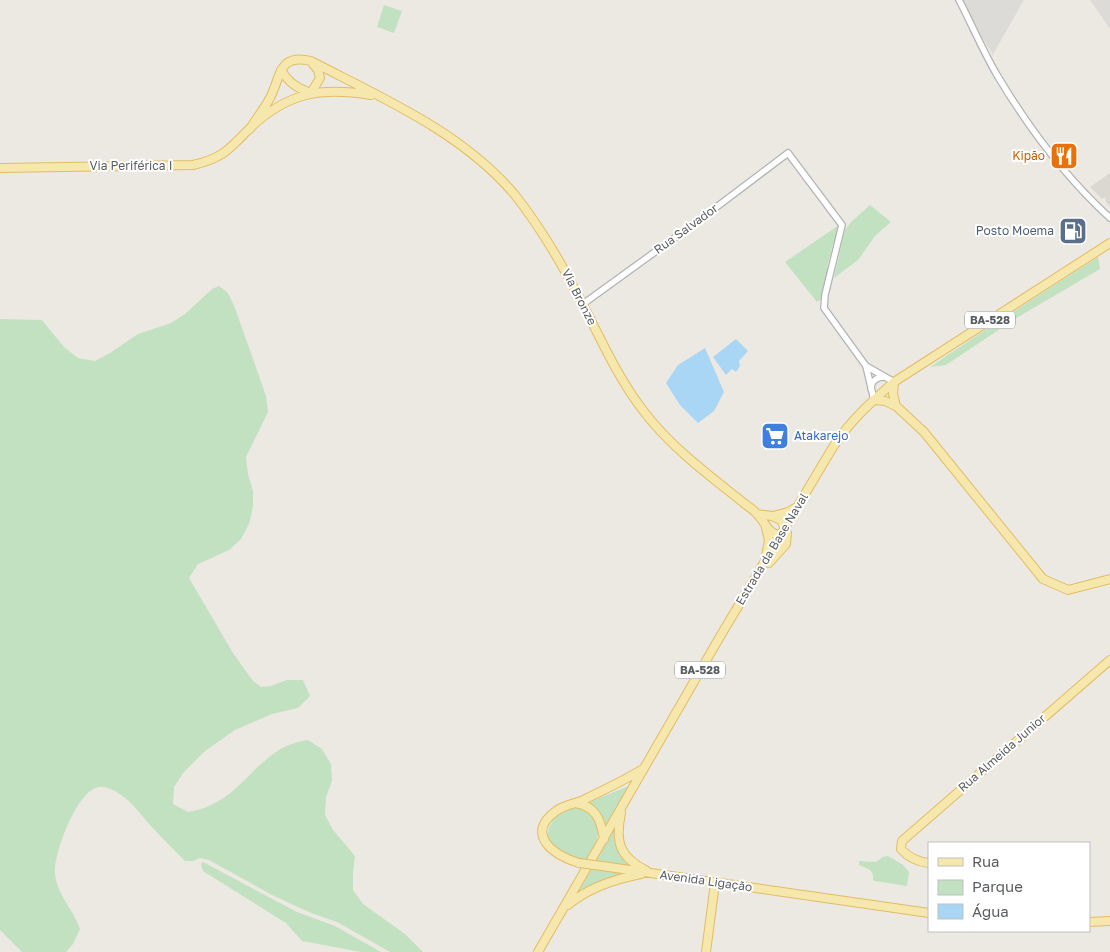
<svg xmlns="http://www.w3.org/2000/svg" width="1110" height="952" viewBox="0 0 1110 952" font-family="'Golos Text',sans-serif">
<rect width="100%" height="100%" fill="#ece9e2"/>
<path fill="#dddbd7" d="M963,0h61l-32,56v-3l-14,-22z
M1090,0h20v29l-6,-9z"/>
<path fill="#dbd8d1" d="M1110,173v33l-4,-4 -1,-5 -3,2 -12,-12z"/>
<path fill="#c2e1c1" d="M384,5l18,6 -8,22 -17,-6z
M870,205l21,17 -16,14 -17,24 -24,18 11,-48 6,-8z
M839,225l-3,17 -3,2 -6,23 2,3 -7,29 -5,3 -32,-40z
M1098,257l2,12 -82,48 -72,48 -16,2 49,-33z
M219,286l9,7 7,15 31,88 2,16 -22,45 2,17 5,17v16l-4,17 -8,15 -12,11 -31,14 -9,14 44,75 20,28 8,6 10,-1 16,-6h16l7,16 -12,12 -26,6 -37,16 -30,21 -22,22 -9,14 -1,17 15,8c45,-8 55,-37 88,-60 9,-7 21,-10 32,-12l14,9 9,15 1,17 -6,16 -1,18 8,15 22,26 -2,17v17l10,14 42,30 18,18h-33l-53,-30 -26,-9 -39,-18 -63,-35 -9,-2 -7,3h-8c-12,-12 -24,-24 -35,-36 -13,-15 -25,-33 -46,-38 -25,-6 -51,68 -49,87 2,21 19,36 25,55l-7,15 -7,8h-44l-22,-22v-611l42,1 22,27 14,11 17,3 15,-8 28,-19 33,-11 14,-9 27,-25z
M631,785l-25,41 -8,-16 -11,-7z
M575,808c14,0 26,12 23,26 -1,10 -7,18 -12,26 -15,-2 -28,-8 -38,-19 -2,-18 10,-30 27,-33z
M617,824l-1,5 18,38 -39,-5z
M888,856l15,9 6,7 -2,14 -32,-5 -2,-1c1,-11 -5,-11 -14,-15v-4l17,1 7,-5z
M203,862l94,50 38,14 46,26h-20l-59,-11 -16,-18 -83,-52 -2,-7z
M592,868l36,6 -50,19z"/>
<path fill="#a9d6f5" d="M736,339l12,12 -9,10 1,5 -4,6 -4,-3 -6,6 -13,-18z
M705,348l19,44 -10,19 -16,12 -18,-18 -14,-22 12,-18z"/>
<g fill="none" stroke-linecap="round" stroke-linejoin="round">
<defs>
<path id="minor" d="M959,0c13,25 24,51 38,75 31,52 68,102 113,143
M583,304l123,-89 82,-62 54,72 -17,70 -1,13 42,58 28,16
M866,366l8,34
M871,389c0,-8 6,-12 13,-12"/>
<path id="major" d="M281,70c8,13 16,18 30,23l9,-15 -2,-8 -5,-6
M250,129c6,-10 14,-20 20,-31 11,-21 8,-45 41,-37 71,37 151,71 204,134 26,33 47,69 66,106 20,38 37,78 64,112 28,36 65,63 100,91 4,3 9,6 12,10 9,9 10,19 24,22
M0,168l193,-3c31,-7 37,-17 57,-37 38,-36 71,-41 121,-33
M894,382l-1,12 3,12
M874,400l11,1 11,5 28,26 119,147 25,11 42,-11
M757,514l15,2 9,4 6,13 -1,11 -17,19
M773,516l15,-4 9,-5
M766,528l3,12 -3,16
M575,803c21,3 26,17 29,36
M621,813c-6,29 -2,44 26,58
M579,863c-25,-7 -55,-29 -23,-52 8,-6 17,-7 25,-10 21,-10 42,-20 62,-32
M929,863c-12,-1 -20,-5 -28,-14l1,-8 208,-181
M602,866l327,47
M568,905c21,-18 47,-26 73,-31
M1089,922l21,-1
M538,952l180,-312 115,-193c17,-26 38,-45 61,-65l216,-139
M706,952l9,-69"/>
</defs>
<use href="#minor" stroke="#b0b3b6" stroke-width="8"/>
<use href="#major" stroke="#e2bc65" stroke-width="10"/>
<use href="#minor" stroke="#fff" stroke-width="5.5"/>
<use href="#major" stroke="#f6e8ad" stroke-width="8"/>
<defs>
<path id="major-bridge" d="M579,863l23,3"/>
</defs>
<use href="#major-bridge" stroke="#e2bc65" stroke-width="10" stroke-linecap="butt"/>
<use href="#major-bridge" stroke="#f6e8ad" stroke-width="8"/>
</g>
<defs>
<symbol id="restaurant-square" viewBox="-11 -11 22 22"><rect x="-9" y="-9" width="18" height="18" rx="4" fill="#e8710a" stroke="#fff"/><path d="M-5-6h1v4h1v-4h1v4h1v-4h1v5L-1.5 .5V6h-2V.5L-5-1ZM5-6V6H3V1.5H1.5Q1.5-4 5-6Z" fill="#fff"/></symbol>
<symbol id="fuel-square" viewBox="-11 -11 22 22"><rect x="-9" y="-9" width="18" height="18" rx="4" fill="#5c6f8a" stroke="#fff"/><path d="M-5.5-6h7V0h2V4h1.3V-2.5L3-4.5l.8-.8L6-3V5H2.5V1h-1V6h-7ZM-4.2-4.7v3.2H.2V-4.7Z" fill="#fff"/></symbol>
<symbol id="supermarket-square" viewBox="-11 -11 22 22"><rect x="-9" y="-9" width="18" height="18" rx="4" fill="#3f7fe0" stroke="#fff"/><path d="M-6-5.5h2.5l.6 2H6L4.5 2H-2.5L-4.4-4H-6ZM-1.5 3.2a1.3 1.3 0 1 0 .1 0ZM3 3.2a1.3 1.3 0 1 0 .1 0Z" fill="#fff"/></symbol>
</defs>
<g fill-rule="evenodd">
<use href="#restaurant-square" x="1048" y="140" width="32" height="32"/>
<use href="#fuel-square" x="1057" y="215" width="32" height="32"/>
<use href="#supermarket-square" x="759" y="420" width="32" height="32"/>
</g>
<g text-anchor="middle" stroke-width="4" stroke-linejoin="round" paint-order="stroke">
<g fill="#fff" stroke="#8c8e90" stroke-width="1">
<rect x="965" y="311.5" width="50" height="17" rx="4"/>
<rect x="675" y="661.5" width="50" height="17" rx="4"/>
</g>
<g font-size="11" font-weight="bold" fill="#5b5e61">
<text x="990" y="324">BA-528</text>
<text x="700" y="674">BA-528</text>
</g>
<g font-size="12" fill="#c56008" stroke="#fff" text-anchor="end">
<text x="1045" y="160">Kipão</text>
</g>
<g font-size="12" fill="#5b5e61" stroke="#fff">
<text x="131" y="170">Via Periférica I</text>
<text transform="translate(686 229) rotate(-36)" y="4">Rua Salvador</text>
<text transform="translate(579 297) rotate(63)" y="4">Via Bronze</text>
<text transform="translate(772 549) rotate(-59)" y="4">Estrada da Base Naval</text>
<text transform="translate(1002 753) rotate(-41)" y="4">Rua Almeida Junior</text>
<text transform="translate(706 881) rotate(8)" y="4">Avenida Ligação</text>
</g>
<g font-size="12" fill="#4e5e75" stroke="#fff" text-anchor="end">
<text x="1054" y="235">Posto Moema</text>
</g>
<g font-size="12" fill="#366cbe" stroke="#fff" text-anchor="start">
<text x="794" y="440">Atakarejo</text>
</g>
</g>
<rect x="928" y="842" width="162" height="90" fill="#ffffff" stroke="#bdbfc0"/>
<rect x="938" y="858" width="25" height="8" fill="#f6e8ad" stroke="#bdbfc0"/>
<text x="972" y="867" font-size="15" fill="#5b5e61">Rua</text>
<rect x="938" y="880" width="25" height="15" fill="#c2e1c1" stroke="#bdbfc0"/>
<text x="972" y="892" font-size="15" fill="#5b5e61">Parque</text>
<rect x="938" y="904" width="25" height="15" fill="#a9d6f5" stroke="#bdbfc0"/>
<text x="972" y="917" font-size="15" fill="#5b5e61">Água</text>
</svg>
